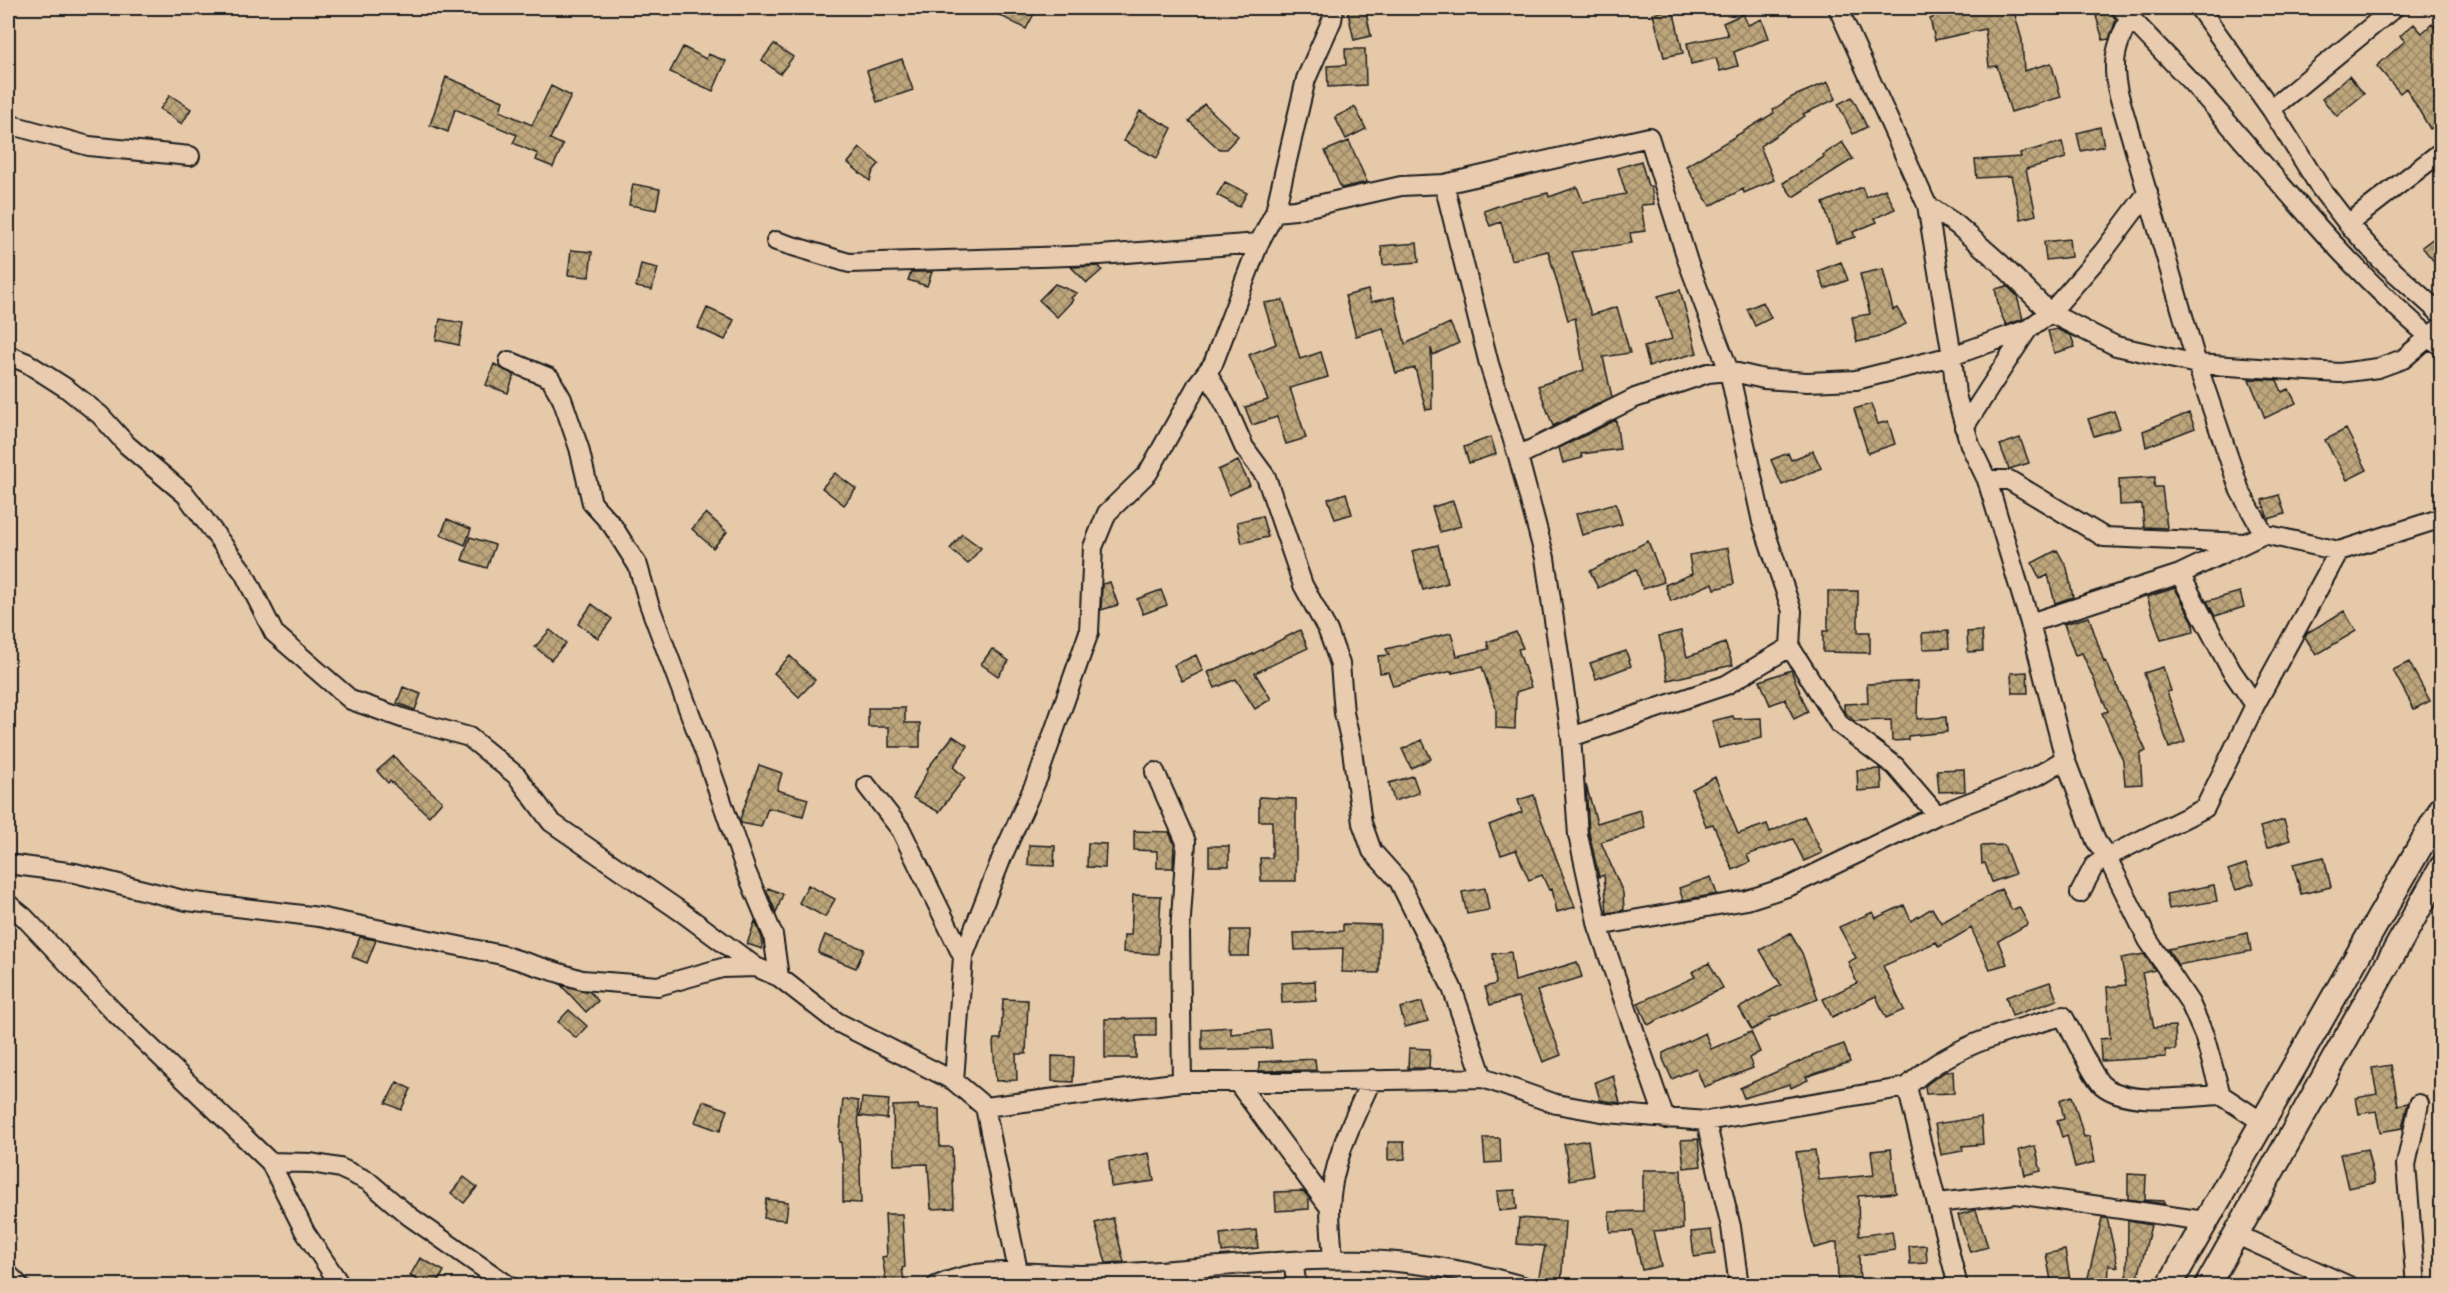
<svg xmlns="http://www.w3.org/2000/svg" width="2449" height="1293" viewBox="0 0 2449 1293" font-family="Pangolin,sans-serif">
<defs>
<pattern id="building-cross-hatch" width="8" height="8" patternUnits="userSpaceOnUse" patternTransform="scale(1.5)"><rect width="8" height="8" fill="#bda67c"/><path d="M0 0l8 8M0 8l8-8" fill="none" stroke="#998665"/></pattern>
</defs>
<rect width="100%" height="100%" fill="#e5c9a9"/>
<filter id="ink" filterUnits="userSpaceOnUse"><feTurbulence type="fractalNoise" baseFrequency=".0167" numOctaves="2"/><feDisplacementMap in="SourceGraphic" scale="12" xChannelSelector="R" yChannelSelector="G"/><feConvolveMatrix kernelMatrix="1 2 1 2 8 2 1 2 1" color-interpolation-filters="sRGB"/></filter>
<g filter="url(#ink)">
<path fill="url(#building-cross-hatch)" stroke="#1c1c1c" stroke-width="1.5" d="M986,8h51l-11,21z
M1347,8h18l6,28 -17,4z
M1931,8h82l9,32 2,31 27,-8 10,34 -50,15 -14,-46 -8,1 -4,-38 -50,11 -5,-21 3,-1z
M1673,9l10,44 -19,4 -11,-43z
M2111,12l5,8 -7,19 -6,1 -7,-24z
M1743,14l5,11 14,-6 7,19 -35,14 4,14 -18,5 -4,-13 -25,6 -4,-21 41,-8 -5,-12z
M2414,24l8,9 10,-9 10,11v87l-12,7 -24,-41 -6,5 -23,-27 28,-25 -5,-5z
M774,44l19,13 -13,17 -18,-14z
M683,47l23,12 2,-5 18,7 -13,30 -43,-19z
M1345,49h20l1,36 -38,2 -1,-21 19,-1z
M902,59l11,31 -36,12 -10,-31z
M2349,76l15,18 -27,22 -15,-17z
M446,77l57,24 -3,10 32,14 19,-39 20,10 -21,43 13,6 -10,22 -17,-7 2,-6 -25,-11 4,-8 -62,-26 -7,23 -18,-7z
M1828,82l8,17 -33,15 2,2 -45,30 14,34 -30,13 -1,-4 -33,17 -24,-40 88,-53 -1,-3 19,-13z
M170,95l21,14 -9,15 -22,-15z
M1852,97l15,30 -14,7 -15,-30z
M1204,104l34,32 -12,13h-7l-30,-28z
M1355,107l11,22 -20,10 -11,-22z
M1140,111l32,17 -15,30 -33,-17z
M2100,127l4,19 -23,5 -4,-18z
M1349,141l18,41 -26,6 -16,-37z
M1842,142l11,17 -60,38 -10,-14 41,-26 -1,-2z
M2062,142l4,16 -40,11 10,46 -15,4 -10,-43 -34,2 -2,-18 46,-3 -1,-4z
M860,148l19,16 -6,7 -3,10 -22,-18z
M1641,161l7,25h3l3,18 -13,1 4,26 -15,2 2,10 -60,9 19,63 26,-8 13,46 -27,4 9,40 -59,29 -15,-40 46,-16 -9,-52 -7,2 -20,-69 -37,9 -10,-38 -11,4 -6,-15 25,-9 39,-9 1,4 28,-10 6,15 43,-8 -8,-26z
M1225,182l22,11 -8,14 -22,-12z
M633,184l27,5 -4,21 -27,-5z
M1862,187l4,10 19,-8 10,20 -20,9 2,4 -24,10 2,5 -19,6 -13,-40z
M2442,232v39l-20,-24z
M2069,239l2,18 -25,3 -2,-18z
M1417,243l2,19 -36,3 -2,-19z
M571,250l21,2 -3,25 -21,-2z
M1841,262l7,18 -23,9 -7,-18z
M641,264l17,4 -6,22 -16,-3z
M1099,266l3,4 -15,13 -16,-16z
M1883,269l10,41 4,-2 9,16 -30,14 -19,4 -5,-25 18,-3 -10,-40z
M911,272h21l-5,14 -19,-6z
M1055,284l22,9 -6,5 2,2 -16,17 -18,-17z
M2007,286l10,10 6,23 -17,6 -6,-13 -5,-23z
M1368,290l3,12 23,-5 11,47 45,-21 9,20 -26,12 -2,-7 1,61 -6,1 -11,-42 -19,5 -13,-45 -27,8 -11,-40z
M1680,290l17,63 -48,13 -5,-19 28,-8 -14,-43z
M1283,300l17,59 21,-7 7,25 -38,11 16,50 -20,6 -9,-27 -25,8 -7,-18 23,-7 -19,-45 27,-11 -12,-41z
M1763,302l8,16 -16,8 -8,-17z
M707,308l27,12 -9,20 -27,-12z
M440,319l23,4 -4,22 -23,-5z
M2057,329l14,7 4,11 -21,6 -6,-22z
M494,364l20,11 -6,18 -22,-8z
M2249,379l28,1 5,12 7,-3 7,14 -31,15z
M1871,404l7,20 10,-3 7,23 -27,9 -14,-44z
M2114,411l6,17 -26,8 -6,-17z
M2189,413l6,15 -49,19 -3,-16z
M1616,420l4,29 -39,5 1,4 -19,5 -4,-15z
M2346,429l21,41 -20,10 -22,-40z
M1491,437l5,17 -27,9 -5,-16z
M2020,438l9,25 -20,6 -9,-24z
M1813,451l8,17 -39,17 -11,-25 17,-7 3,7z
M1238,461l12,24 -21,10 -11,-25z
M835,473l21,16 -12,16 -22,-17z
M2155,477l-1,10h8l5,41 -23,-1 -2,-23 -22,1 -1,-26z
M1346,493l6,21 -17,5 -7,-20z
M2279,495l6,19 -17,5 -6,-19z
M1453,501l8,25 -21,6 -8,-25z
M1616,503l6,21 -40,11 -6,-21z
M706,513l21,19 -14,16 -21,-19z
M1262,516l6,21 -26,6 -5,-21z
M447,519l24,10 -6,16 -24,-10z
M962,534l19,14 -13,16 -18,-15z
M470,537l25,8 -8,23 -25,-8z
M1648,541l16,41 -21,7 -7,-20 -38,19 -8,-17z
M1438,545l10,38 -25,7 -11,-39z
M1728,548l6,36 -19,5 -2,-6 -42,18 -6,-16 27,-11 -3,-19z
M2057,550l10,18 6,29 -18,6 -7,-28 -8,4 -8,-16z
M1110,582l8,23 -17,5 1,-26z
M2175,588l18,34 1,10 -33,8 -14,-43z
M1161,590l6,15 -24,9 -6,-15z
M1828,591h30v41h12v21l-47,-1v-21h5z
M2240,592l4,15 -29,9 -8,-15z
M592,604l20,15 -14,19 -20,-14z
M2344,611l12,20 -40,24 -11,-18 2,-4z
M2089,617l15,45 2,-1 40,90 -6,3 2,30 -17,1 -2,-24 -21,-48 6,-2 -26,-58 -7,2 -11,-31z
M550,630l16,13 -15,17 -16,-13z
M1300,630l8,18 -53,25 16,26 -16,10 -19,-30 -21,9 -7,-16 45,-18z
M1681,631l6,26 38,-14 8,22 -65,15 -9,-44z
M1948,631l1,17 -26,1 -1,-16z
M1982,631l1,20 -15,1 -1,-20z
M1516,632l7,16 -5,1 13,38 -15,5 -1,37 -19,-1v-20l-14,-41 -30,6v-2l-59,15 -5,-14 -8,1 -2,-17 11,-1 -3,-6 65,-16 6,23 32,-7 -2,-7z
M992,649l17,12 -11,15 -17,-12z
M1626,651l5,15 -35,13 -6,-16z
M1196,655l7,16 -21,10 -8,-16z
M790,656l25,24 -16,17 -25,-24z
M2409,662l21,39 -16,8 -21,-39z
M2163,667l8,24 -4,1 18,50 -16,6 -25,-75z
M1791,670l17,42 -14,7 -9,-20 -15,6 -10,-24z
M2027,672l1,21h-16l-1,-20z
M1918,681l-1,38 29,-2 1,15 -39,4v4l-16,1 -1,-21 -37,1 -10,-10v-7l24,-1 -1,-19z
M403,687l18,7 -6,16 -18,-7z
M868,708h37v15h15v24h-31v-20h-21z
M1733,716l1,3 27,-1 1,20 -43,10 -7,-27z
M953,736l15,10 -15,21 12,10 -26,35 -26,-14 15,-28 -1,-1z
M1422,740l9,19 -20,9 -9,-19z
M394,756l10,12 38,33 -13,15 -39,-35 -2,2 -11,-12z
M759,765l23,8 -5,17 31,9 -5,17 -35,-8 -7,19 -20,-4 -1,-4z
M1881,769l1,20 -24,2 -1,-21z
M1964,769l1,22 -26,1 -2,-22z
M1413,776l6,17 -25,8 -5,-18z
M1715,777l23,57 29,-10 3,8 34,-16 18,37 -18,8 -11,-22 -46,16 3,7 -17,8 -20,-46 -7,2 -14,-37z
M1586,785l11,38 43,-13 5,18 -44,14 22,51 1,17 -17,3 -3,-38 -5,2 -10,-44z
M1534,795l6,21 35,91 -18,5 -5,-23 -3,1 -7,-15 -13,5 -13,-30 -15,5 -12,-30 33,-13 -4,-12z
M1259,797l37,2v82h-35l-1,-23h12v-37h-13z
M2284,820l6,20 -23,8 -7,-21z
M1134,831l35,1 5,12 -1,24h-16v-17l-23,-1z
M1088,843l18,1 -1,24 -18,-1z
M1029,845l26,1 -1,20 -26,-1z
M2004,845l11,29 -23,8 -7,-19 -3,1 -1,-18z
M1209,846h20v20h-20z
M2324,857l7,30 -30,7 -8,-30z
M2246,864l8,19 -18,7 -8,-20z
M1711,877l6,17 -34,6 -4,-12z
M808,885l27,14 -10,18 -26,-14z
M2214,885l3,16 -48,8 -3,-15z
M768,888l15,6 -7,19 -9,-22z
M1485,888l4,22 -22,4 -5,-22z
M2001,889l11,21 7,-3 9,17 -30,17 9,23 -17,5 -19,-41 -32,19 -3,-5 -53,24 21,44 -18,8 -10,-22 -44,21 -9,-18 34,-16 -9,-21 8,-4 -17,-31 34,-15 3,6 28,-13 7,16 21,-13 9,15z
M1133,895l28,1 -3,58 -35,-2 1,-17h7z
M755,921l7,17v11l-15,-5z
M1343,924l37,1 -1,48 -37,-1 1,-24 -48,2 -1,-17 49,-2z
M1231,930h19l-1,26h-19z
M1790,933l12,20 16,46 -49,19 1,2 -18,10 -13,-22 42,-23 -21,-35z
M2248,933l3,18 -73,14 -10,-16z
M825,935l39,14 -8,19 -38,-15z
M360,937l16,3 -9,23 -15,-6z
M1511,952l4,29 62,-19 5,15 -45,14 24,64 -18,7 -25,-65 -28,8 -5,-18 11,-3 -3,-30z
M2144,954l11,16 -13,3 12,54 21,-1 1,24h-11l1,7 -65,4 -1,-22 10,-1 -3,-51 19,-2 -5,-27z
M1709,963l14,25 -75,37 -10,-22 57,-26 -3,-5z
M1315,981l1,20 -34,2 -1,-20z
M2050,982l7,18 -45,16 -6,-19z
M561,985l29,7 8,9 -12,11z
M1003,999l25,1 -2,54h-10l1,26 -21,1 -3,-38 1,-4h7z
M1422,1002l6,19 -23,6 -5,-19z
M569,1010l18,16 -11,12 -18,-16z
M1156,1018v18h-20v22h-31v-39z
M1231,1027v7l39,-4 2,18 -70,2v-21z
M1751,1032l9,20 -11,6 4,10 -49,19 -8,-19 -24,11 -9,-20v-6l42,-20 6,16z
M1844,1044l6,18 -44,15 2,3 -17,8 -1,-4 -46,14 -4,-10 72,-32v-1z
M1409,1048l21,1 -1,19h-21z
M1052,1056l22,1 -1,25 -21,-1z
M1315,1059l1,11 -57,1v-9z
M2391,1065l7,40 10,-2 -6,25 -22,4 -4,-21 -17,3 -3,-16 21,-4 -5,-26z
M1953,1071l1,22 -28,1 -1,-8 5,-4 15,-10z
M1613,1075l7,28 -20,-3 -5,-18z
M397,1082l14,7 -10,21 -15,-7z
M2072,1096l12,41 5,-1 6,26 -20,5 -8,-32 -5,2 -5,-16 7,-2 -4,-19z
M862,1098l27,2 -2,19 -27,-3z
M843,1099l15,2 3,102 -18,-1v-40l-2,-20h-2z
M703,1101l25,9 -8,21 -25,-9z
M918,1105l1,4h20l1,38h12l2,61 -23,1 -3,-45 -34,1 -1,-59z
M1981,1117l2,27 -21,2 1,5 -22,4 -6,-31z
M1483,1138h17l1,24 -16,1z
M1698,1139l3,27 -17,2 -3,-28z
M1588,1140l5,36 -23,4 -6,-36z
M1388,1142h16l1,17 -17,1z
M2035,1146l6,25 -16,4 -6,-25z
M1891,1149l5,44 -38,3 1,40 33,-5 3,19 -36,5 1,31h-22l-1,-44 -23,6 -8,-32 -10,-64 19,-2 4,30 55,-5 -3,-24z
M2367,1149l8,34 -27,5 -8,-34z
M1149,1153l5,28 -43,6 -2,-26z
M1643,1170h38l2,59 -30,2 8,35 -19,4 -9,-39 -23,1 -1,-20 34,-1z
M2128,1174l18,1 -1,25 19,1v3l-36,-5z
M464,1177l13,10 -13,16 -13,-10z
M1515,1190l2,19 -18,2 -2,-20z
M1303,1191l6,7v11l-33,2 -1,-19z
M766,1199l22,3 -2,18 -22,-2z
M1976,1210l12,37 -18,5 -12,-37z
M885,1214h17l3,53 -3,1 3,18h-18l-5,-29 5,-1z
M1113,1218l11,44 -18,1 -11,-40z
M1519,1218l46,3 -4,65h-24l8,-40 -28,-2z
M2102,1218h5l11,49 -9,-2 -1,21h-22z
M2128,1221l23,4 -15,61h-9z
M1256,1230l2,18 -36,4 -2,-18z
M1711,1230l4,24 -21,3 -3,-25z
M1926,1245l1,18 -17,1 -1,-18z
M2065,1250l6,36h-19l-6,-32z
M420,1258l24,13 -8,15h-7l-19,-10z"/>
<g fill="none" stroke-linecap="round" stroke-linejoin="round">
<defs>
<path id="street" d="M1838,8l89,197 25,151 4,39 14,50 17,35 43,143 35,136 31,82 11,16 41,83 42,63 14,32 17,60 41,27
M2121,8c33,35 68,70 100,107 71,82 135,162 221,232
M2199,8l72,101 50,80 27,35 32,35 62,56
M2130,17c-14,29 -19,44 -12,75l79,272 43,127 24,43
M2271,109l123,-101
M8,124l81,22 101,10
M1444,184l45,180 29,92 27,102 26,179 7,98 20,91 67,193
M1927,205l30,20 44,39 49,49 66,33 81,18 143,9 38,-5 25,-9 39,-33
M1275,212l20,-2 106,-24 43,-2 205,-47 39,125 41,109 33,151 30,89 -2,36 49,77 56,42 42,49
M2348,224l94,-73
M776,241l73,22 251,-8 159,-12
M8,355l19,8 39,25 34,27 27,30 59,50 58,78 30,60 77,67 54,19 64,18 48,39 34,46 132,91 73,54 23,10 58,45 117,59 31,26 36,179
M509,361l41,17 12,21 17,49 13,55 20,22 26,41 11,38 57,152 40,115 27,64 6,42
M1207,372l19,34 18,41 22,30 37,108 25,46 12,33 4,49 7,30 11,80 10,28 27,30 53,107 31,90
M1964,427l64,-98
M1518,456l117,-58 73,-25 21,-2 35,8 43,3 49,-2 96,-24 76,-27 22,-16 53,-61 45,-60
M1987,480h22l95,57 141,6
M2180,574l51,96 24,35
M2030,623l150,-49 84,-40 75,17 103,-33
M1571,737l155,-52 64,-38
M1155,772l31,70 -6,91 2,149
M867,786l34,44 62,127
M8,864l67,9 112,28 132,16 183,38 80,25 76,6 64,-18 34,-1
M2080,893l14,-27 13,-9 98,-49 50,-103 84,-154
M8,904l16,13 89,94 157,151 35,70 36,54
M1598,926l149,-26 43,-14 147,-71 100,-39 28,-17
M954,1081l9,-124 39,-100 36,-80 51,-145 4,-85 14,-34 41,-40 51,-91 14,-18 46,-121 16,-31 31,-133 26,-59 2,-12
M1237,1082l93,126
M1907,1087l51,199
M985,1107l197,-25h113l188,-4 73,26 51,9 99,8 201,-34c41,-41 101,-56 156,-71 8,14 30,61 39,69 26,22 87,11 119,10
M1706,1121l25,106 8,59
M270,1162l41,1 29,5 28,13 41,35 100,70
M1937,1203l79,-9 189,27
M2235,1234l114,52
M1333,1260c-1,-17 -3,-34 -3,-51 1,-46 23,-89 42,-130
M1293,1262l4,24
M8,1274l12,12
M936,1286c51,-23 91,-11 144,-11 108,-1 218,-24 327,-12 39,4 78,12 116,23
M2416,1286l-10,-121 13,-61"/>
<path id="secondary" d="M2169,1286l273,-478
M2207,1286l235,-419"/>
</defs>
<use href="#street" stroke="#1c1c1c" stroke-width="22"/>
<use href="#secondary" stroke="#1c1c1c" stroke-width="28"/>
<use href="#street" stroke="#e9ccb0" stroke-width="18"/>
<use href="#secondary" stroke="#e9ccb0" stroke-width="24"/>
</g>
</g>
<rect width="2449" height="1293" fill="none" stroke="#e9ccb0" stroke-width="30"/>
<rect x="15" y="15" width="2419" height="1263" fill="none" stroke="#1c1c1c" stroke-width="2" filter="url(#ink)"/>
</svg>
